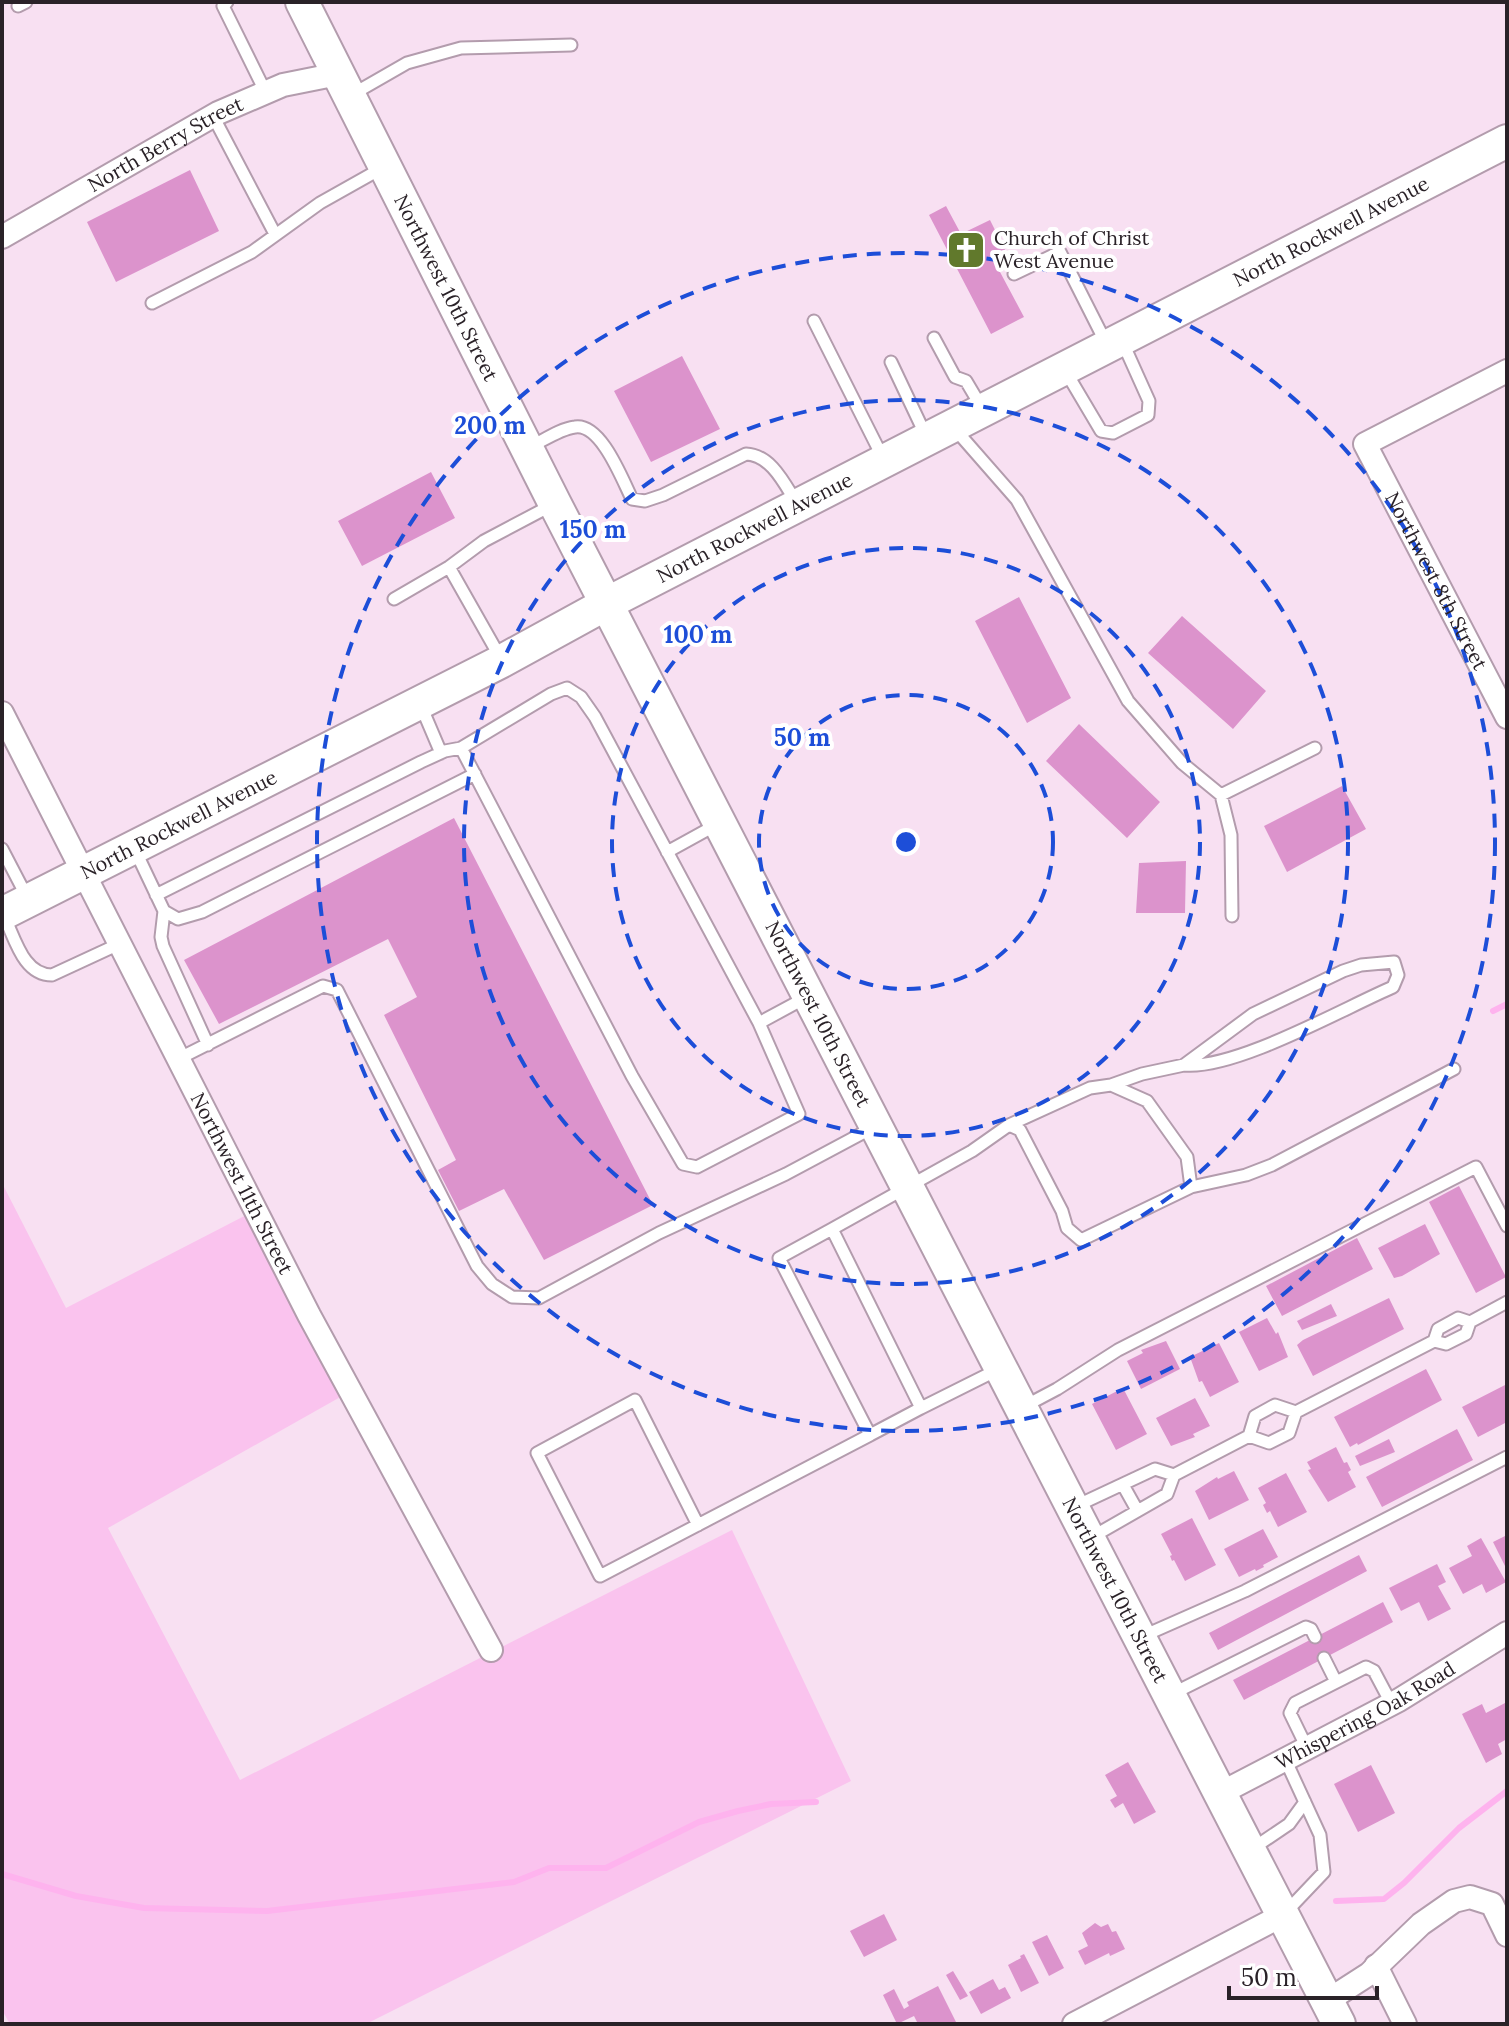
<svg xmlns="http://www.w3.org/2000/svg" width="1509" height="2026" viewBox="0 0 1509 2026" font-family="Lora,serif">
<rect width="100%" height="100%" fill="#f8e0f2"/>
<path fill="#fac3ee" d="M2,1183l64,125 190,-98 95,181 -243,137 132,252 492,-250 119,251 -485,243h-356l-8,-14z"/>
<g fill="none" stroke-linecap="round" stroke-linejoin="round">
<path stroke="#feb3ee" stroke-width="6" d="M1493,1011l14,-7
M2,1874l74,22 68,12 123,3 247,-29 35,-14h57l93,-46 39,-11 33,-7 45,-2
M1336,1901l48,-2 20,-16 55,-55 48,-37"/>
</g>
<path fill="#dc93cc" d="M190,170l29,61 -103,51 -29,-60z
M946,206l15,28 29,-14 15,30 -13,7 32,60 -33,17 -62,-119z
M682,356l38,73 -69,33 -37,-71z
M431,472l24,46 -93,48 -24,-45z
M1019,597l52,101 -44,25 -52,-102z
M1182,616l84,75 -33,38 -85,-76z
M1079,724l81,78 -33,36 -81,-77z
M1342,786l24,43 -79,43 -23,-46z
M454,818l199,387 -109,55 -40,-71 -45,22 -21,-41 18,-10 -72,-145 33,-18 -29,-58 -169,85 -35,-64z
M1186,861l-1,52h-49l3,-50z
M1459,1186l47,91 -30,16 -47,-91z
M1425,1224l15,30 -38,22 -8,2 -16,-30z
M1357,1238l16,31 -91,47 -16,-30z
M1389,1298l15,31 -91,47 -16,-31 6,-5z
M1331,1304l6,12 -35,14 -5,-9z
M1267,1318l9,16 2,-2 10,25 -29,14 -20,-39z
M1166,1341l14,28 -39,20 -14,-28 16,-8 -2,-3z
M1219,1343l20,39 -29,15 -8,-16 -3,1 -9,-25z
M1426,1369l16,31 -84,45 -1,-2 -7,4 -16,-30z
M1507,1384v38l-29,15 -16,-30z
M1123,1388l24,46 -31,16 -24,-46z
M1195,1398l15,28 -17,8 2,3 -24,9 -15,-28z
M1457,1429l16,31 -91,47 -16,-30z
M1389,1439l6,13 -35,14 -5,-10z
M1336,1447l8,16 3,-1 4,8 -3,2 8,15 -28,15 -20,-32 3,-1 -4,-7z
M1234,1471l15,29 -40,20 -14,-29 22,-14 1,2z
M1286,1473l21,39 -29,15 -8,-16 -3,2 -4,-8 3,-2 -8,-15z
M1192,1518l24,47 -31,16 -11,-21 -2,1 -2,-5 2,-1 -11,-21z
M1263,1529l15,28 -15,8 1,2 -8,4 -1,-2 -16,8 -15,-28z
M1507,1535v30l-2,1 -12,-24z
M1481,1538l25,44 -20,11 -4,-9 -19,10 -14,-26 23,-12 -5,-10z
M1359,1555l8,16 -149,79 -9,-17z
M1437,1564l9,18 -8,4 13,23 -23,12 -9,-19 -18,9 -12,-23z
M1383,1602l10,20 -149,78 -11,-20z
M1505,1703l2,36 -9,5 4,10 -16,9 -24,-49 20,-10 4,9z
M1128,1762l28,50 -22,12 -11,-21 -8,5 -5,-8 7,-4 -12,-21z
M1371,1765l24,48 -37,19 -24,-48z
M884,1914l13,26 -33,17 -14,-26z
M1095,1923l6,4 7,-3 4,8 4,-1 9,18 -15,7 -1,-3 -24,12 -7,-14 10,-5 -6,-13z
M1047,1935l17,33 -15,8 -17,-34z
M1024,1954l15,29 -18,9 -13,-27 13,-7 -1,-2z
M953,1971l15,25 -8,4 -14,-25z
M993,1979l6,11 6,-3 6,11 -30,16 -12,-22z
M938,1986l19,38h-39l-4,-8 -17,8 -14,-29 11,-6 10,20 5,-3 -2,-4z"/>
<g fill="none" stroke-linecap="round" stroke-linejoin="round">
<defs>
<path id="lane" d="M227,2l-4,4 43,87
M18,6l8,-4
M353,94l54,-31 54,-15 110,-3
M213,116l62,118
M1014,274l46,-22 46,91
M152,303l100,-51 68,-49 64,-36
M814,321l69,137
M934,338l21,39 11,4 16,27
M891,362l35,74
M1066,372l35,59 12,2 35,-18 1,-14 -27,-60
M954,428l63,72 111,201 54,62 39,32 94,-47
M528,448c15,-7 31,-19 47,-21 26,-4 47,52 57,72l13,2 18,-6 83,-41c25,1 38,29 50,48
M449,567l51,90
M394,599l55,-32 35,-26 70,-37
M421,706l20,47
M1221,795l10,40 1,81
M2,849l26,50
M135,850l29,61 14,8 24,-7 273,-138
M667,852l49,-27
M156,895l265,-133 24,-11 16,-3
M164,911l-3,26 2,9 45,99
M4,916c11,22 19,59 48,59l67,-31
M759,1023l-164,-306 -14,-20 -14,-9 -16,6 -90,54 171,328 51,88 14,3 102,-53 -40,-91 48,-26
M178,1059l145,-73 14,4 140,276 15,18 20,13 27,1 120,-65 127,-59 88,-47
M1111,1085l31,-11 42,-9 69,-51 90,-43 18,-6 33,-3 4,13 -5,12c-51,22 -158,83 -209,78
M1009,1125l81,-37 21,-3 36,16 40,56 4,30
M832,1229l-53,29 91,177 51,-27 -89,-179 140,-78 37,-26 11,5 42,81 5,17 14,12 110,-53 55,-12 26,-10 182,-96
M1470,1322l37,-20
M1023,1407l34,-18 61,-39 358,-183 31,59
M921,1408l78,-39
M1296,1412l138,-71 12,3 20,-10 4,-12 -12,-4 -20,11 -4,12
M1174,1475l75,-39 6,-20 20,-11 21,7 -7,21 -20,10 -20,-7
M1123,1485l14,25
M1076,1506l79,-37 19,6 -7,19 -75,43
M698,1525l-63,-125 -98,53 63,123 270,-141
M1143,1636l102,-45 262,-134
M1324,1658l12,24
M1172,1694l134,-67 5,2 4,8
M1307,1748l-17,-35 5,-10 71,-36 8,4 17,32
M1285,1759l35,76 4,37 -38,40
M1252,1849l37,-25 16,-22"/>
<g id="street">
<path id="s1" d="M2,237l216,-124 65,-28 55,-11"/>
<path id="s2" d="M1507,371l-142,73 142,273"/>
<path id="s3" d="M2,713l307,602 182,335"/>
<path id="s4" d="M1219,1794l180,-94 108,-67"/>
<path d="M1376,1966l29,58"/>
<path d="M1327,2001l42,-27 52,-50 33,-23 16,-4 22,7 15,31"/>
<path d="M1074,2024l209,-109"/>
</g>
<g id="secondary">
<path id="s5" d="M302,2l253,502 784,1520"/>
<path id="s6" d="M2,914l500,-253 104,-57 901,-463"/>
</g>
</defs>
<use href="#lane" stroke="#b39cad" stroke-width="15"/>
<use href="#street" stroke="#b39cad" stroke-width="26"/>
<use href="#secondary" stroke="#b39cad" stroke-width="36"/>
<use href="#lane" stroke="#fff" stroke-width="11"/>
<use href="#street" stroke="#fff" stroke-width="22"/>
<use href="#secondary" stroke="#fff" stroke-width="32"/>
</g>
<g fill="none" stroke="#1d4ed8" stroke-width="4" stroke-dasharray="14 10">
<circle cx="906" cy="842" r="147"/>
<circle cx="906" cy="842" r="294"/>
<circle cx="906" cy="842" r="442"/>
<circle cx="906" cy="842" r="589"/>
</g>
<defs>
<symbol id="church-square" viewBox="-11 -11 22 22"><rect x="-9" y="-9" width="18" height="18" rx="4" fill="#61792c" stroke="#fff"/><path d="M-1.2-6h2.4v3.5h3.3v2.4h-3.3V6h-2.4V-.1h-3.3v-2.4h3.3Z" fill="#fff"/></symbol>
</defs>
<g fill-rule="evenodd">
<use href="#church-square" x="944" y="228" width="44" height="44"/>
</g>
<g text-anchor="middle" stroke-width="8" stroke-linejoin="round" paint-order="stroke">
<g font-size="20" fill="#2a2228" stroke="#fff">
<text dy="7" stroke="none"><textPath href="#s1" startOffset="188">North Berry Street</textPath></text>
<text dy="7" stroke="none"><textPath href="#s6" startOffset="1494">North Rockwell Avenue</textPath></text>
<text dy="7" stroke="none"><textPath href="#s5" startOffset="320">Northwest 10th Street</textPath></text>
<text dy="7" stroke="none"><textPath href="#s6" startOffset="846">North Rockwell Avenue</textPath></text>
<text dy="7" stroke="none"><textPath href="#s2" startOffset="314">Northwest 8th Street</textPath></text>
<text dy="7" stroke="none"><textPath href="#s6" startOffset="198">North Rockwell Avenue</textPath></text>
<text dy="7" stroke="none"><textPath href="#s5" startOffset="1136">Northwest 10th Street</textPath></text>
<text dy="7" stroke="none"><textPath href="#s3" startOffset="528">Northwest 11th Street</textPath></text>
<text dy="7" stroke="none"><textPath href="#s5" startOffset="1784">Northwest 10th Street</textPath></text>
<text dy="7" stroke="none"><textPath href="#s4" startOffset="166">Whispering Oak Road</textPath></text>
</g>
<g font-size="20" fill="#2a2228" stroke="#fff" text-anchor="start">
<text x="994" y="245">Church of Christ<tspan x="994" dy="23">West Avenue</tspan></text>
</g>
</g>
<circle cx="906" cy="842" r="12" fill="#1d4ed8" stroke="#fff" stroke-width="4"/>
<g font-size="24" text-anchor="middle" font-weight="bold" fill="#1d4ed8" stroke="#fff" stroke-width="8" stroke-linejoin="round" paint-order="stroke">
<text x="490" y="434">200 m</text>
<text x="593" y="538">150 m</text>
<text x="698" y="643">100 m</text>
<text x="802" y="746">50 m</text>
</g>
<rect width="1509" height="2026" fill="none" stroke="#2a2228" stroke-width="8"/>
<path d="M1229 1986v12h148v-12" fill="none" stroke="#2a2228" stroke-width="4"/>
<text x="1241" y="1986" font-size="24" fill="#2a2228" stroke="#ffffff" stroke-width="6" paint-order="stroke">50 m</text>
</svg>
